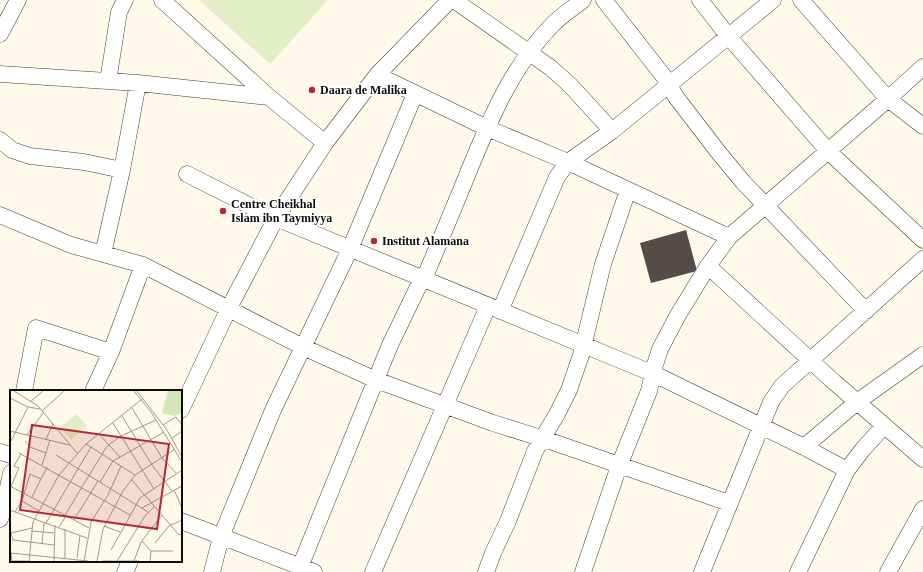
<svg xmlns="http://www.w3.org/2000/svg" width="923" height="572" viewBox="0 0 923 572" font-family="Georgia,serif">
<rect width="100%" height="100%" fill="#fef9e9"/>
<path fill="#e3eec7" d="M199,0h129l-58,64z"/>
<path fill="#534c48" d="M686,230l11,41 -46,12 -11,-40z"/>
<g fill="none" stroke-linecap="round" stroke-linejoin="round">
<defs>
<path id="minor" d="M162,0l107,97 56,46
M454,0l97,68 19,17 42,46
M604,0l61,78 11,19 43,56 24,29 123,129
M700,0l29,37 99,114 95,89
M801,0l87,99 35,27
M0,34l18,-34
M0,74l138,9 131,14
M377,75l110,53 81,34 161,75
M108,81l11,-69 6,-12
M0,140l12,10 18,6 54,6 38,8
M187,174l77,39 390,161 150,73 43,23
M0,215l71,30 72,20 160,82 73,33 117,43 54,17 182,63
M103,254l19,-84 16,-87
M708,266l126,116 89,77
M500,311l57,-134 11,-15 44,-31 161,-131
M24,391l12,-63 75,24
M93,391l18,-39 32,-87
M181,410l48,-102 47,-90 49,-75 52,-68 73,-75
M804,447l53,-45 66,-47
M0,452l11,3
M0,519l3,-8 8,-38
M181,521l133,51
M300,567l90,-222 27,-56 10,-17c14,-34 29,-69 43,-104 22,-53 42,-101 82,-143 10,-10 21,-17 31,-25
M125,572l5,-11
M212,572l9,-35 52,-127 77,-161 65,-155
M373,572l115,-266
M486,572l7,-19 15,-32 27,-70 22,-37 12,-24 12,-35 22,-91 25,-74
M583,572l36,-106 30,-75 5,-23 6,-19 18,-34 30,-49 21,-29 159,-138 35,-32
M702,572l69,-170 11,-16 141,-127
M798,572l49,-102 16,-21 21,-23
M888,572l35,-63"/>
</defs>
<use href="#minor" stroke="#3e3e3e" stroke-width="17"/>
<use href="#minor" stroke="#fff" stroke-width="16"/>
</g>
<g fill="#b62836" stroke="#fff" stroke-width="1.5">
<circle cx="312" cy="90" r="4"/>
<circle cx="223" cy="211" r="4"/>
<circle cx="374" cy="241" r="4"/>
</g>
<g text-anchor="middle" stroke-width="4" stroke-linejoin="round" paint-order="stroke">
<g font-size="12" font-weight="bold" fill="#0b0b0b" stroke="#fff" text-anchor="start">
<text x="320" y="94">Daara de Malika</text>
<text x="231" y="208">Centre Cheikhal<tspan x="231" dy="14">Islam ibn Taymiyya</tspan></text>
<text x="382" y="245">Institut Alamana</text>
</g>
</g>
<g transform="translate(10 390)">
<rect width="172" height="172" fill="#fef9e9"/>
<path d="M158,1h14v21l-7,4 -13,-3z" fill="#d1e7b5"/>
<path d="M67,24l10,12 -16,14 -11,-13z" fill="#e3eec7"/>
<path fill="none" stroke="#9d9a90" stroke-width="1" d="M4,1l24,15 39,47M124,1l17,21 31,50M127,1l30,39 15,27M0,8l18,9 12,2M20,12l13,-11M122,18l30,50 15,16M32,21l22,-20M112,26l30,49 20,26M103,33l41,66M153,35l13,-8 6,8M0,41l60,14M89,44l21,23M17,45l16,-22M162,48l10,-7M36,49l7,-15M15,51l5,6 16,6M0,53l18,-36M76,54l49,31M9,63l111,62M46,65l92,57M32,75l8,-25M121,89l48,56 3,-1M90,92l13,-21 51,-29M0,96l79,42M0,99l9,-21 -5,-2 7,-12M164,100l8,18M22,107l15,-30M12,111l17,10M132,118l40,-22M0,120l5,2 7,-11 8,-27 11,5M5,122l72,26M55,125l42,-69 14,-10 35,-16M64,130l24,-39M36,133l45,-76M94,136l16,6M49,137l7,-11M0,140l3,10 41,5M21,141l23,2M1,143l21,-5M132,151l9,10 -1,10M145,153l14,-17 13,-6M32,154l2,-21M101,160l29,-52 42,-28M141,161h22M55,168v-29M67,168l3,-23M2,171l-1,-8 77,8M2,171h18M19,171l4,-39 26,-47 27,-31 56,-45M44,171l1,-36M74,171l7,-39 17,-27 13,-29M87,171l6,-32 20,-38 12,-16 40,-26M92,171h37M107,171l28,-45 9,-9M124,171l7,-19 21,-27"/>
<path fill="#b62836" fill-opacity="0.15" stroke="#b62836" stroke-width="2" d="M22,35l137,19 -12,85 -137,-19z"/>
<rect width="172" height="172" fill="none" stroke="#0b0b0b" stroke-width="2"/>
</g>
</svg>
